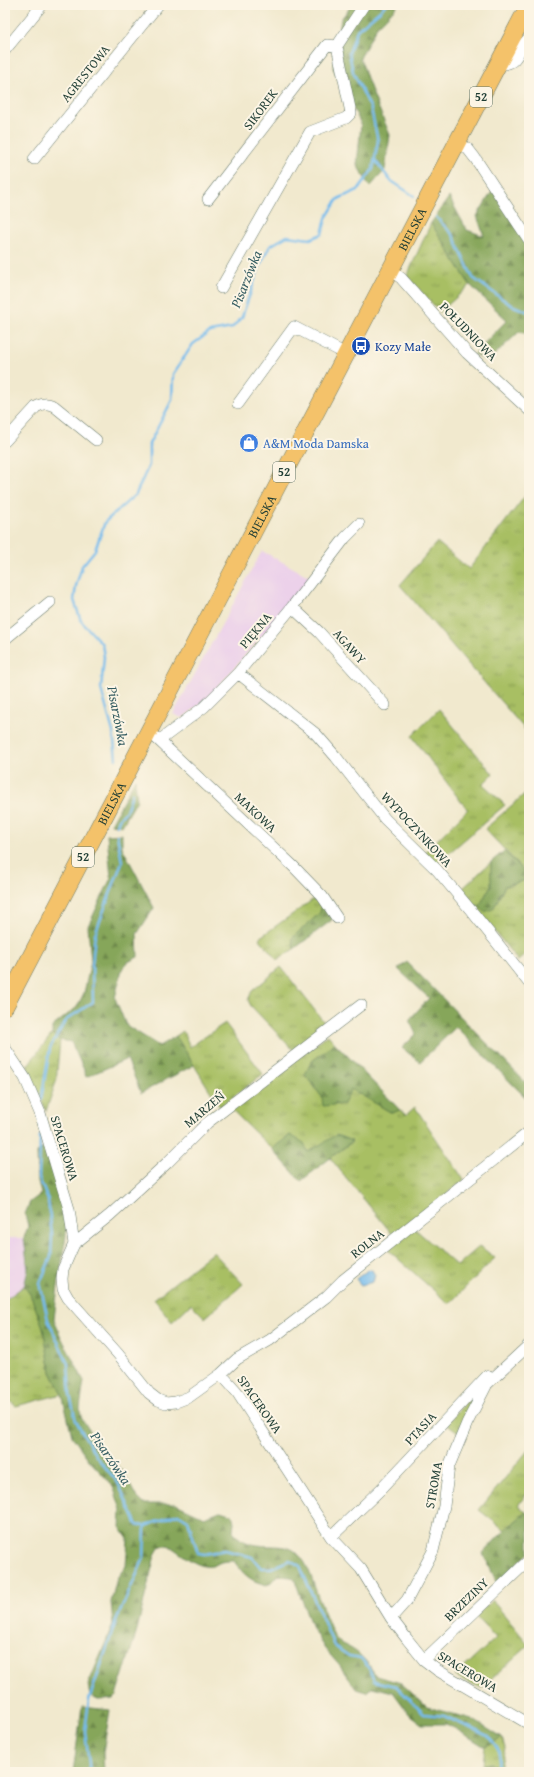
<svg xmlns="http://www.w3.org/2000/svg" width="534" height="1777" viewBox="0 0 534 1777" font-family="'Gentium Book Plus',serif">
<defs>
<pattern id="grass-tufts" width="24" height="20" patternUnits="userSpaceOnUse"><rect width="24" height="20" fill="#a8bf64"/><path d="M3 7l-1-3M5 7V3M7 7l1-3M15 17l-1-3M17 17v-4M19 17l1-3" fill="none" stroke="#889c53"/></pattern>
<pattern id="forest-firs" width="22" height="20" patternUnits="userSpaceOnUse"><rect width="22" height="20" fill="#86a65a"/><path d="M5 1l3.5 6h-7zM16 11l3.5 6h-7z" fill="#6d884b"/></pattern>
</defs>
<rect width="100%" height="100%" fill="#fcf5e5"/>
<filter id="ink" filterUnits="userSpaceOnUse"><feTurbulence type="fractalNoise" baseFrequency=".025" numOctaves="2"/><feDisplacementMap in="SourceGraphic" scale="8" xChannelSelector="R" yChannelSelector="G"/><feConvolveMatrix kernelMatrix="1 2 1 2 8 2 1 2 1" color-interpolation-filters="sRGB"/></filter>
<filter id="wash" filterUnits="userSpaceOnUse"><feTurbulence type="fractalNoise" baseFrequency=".012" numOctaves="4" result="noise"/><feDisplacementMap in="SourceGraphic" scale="16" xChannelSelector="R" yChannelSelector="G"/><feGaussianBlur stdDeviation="0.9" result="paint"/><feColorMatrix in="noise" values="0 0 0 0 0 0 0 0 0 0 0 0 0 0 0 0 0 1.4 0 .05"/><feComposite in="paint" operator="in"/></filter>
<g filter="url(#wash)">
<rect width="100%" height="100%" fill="#f1e9ce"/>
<path fill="#ecd1ea" d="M262,551l50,27 -105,121 -25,19 -9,-4z
M5,1238h19l4,32 -4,16 -19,14z"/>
<path fill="url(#grass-tufts)" stroke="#647e4c" d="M431,223l39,62 -30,27 -33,-36z
M529,491v243l-129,-149 37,-43 32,27z
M439,709l54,65 -10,10 22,21 -69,59 -11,-12 43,-43 -6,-6 -50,-67z
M529,790v86l-44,-47z
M491,862v23l-12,22 14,2 12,-23 24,-7v72l-11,10 -56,-72z
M318,896l9,11 -6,1 -1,5 -28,25 2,11 -17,11 -18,-22z
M281,967l46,59 -32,26 -44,-46 -3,-6 4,-9z
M225,1023l38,51 -43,33 -44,-71 7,-5 7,16z
M52,1034l8,6 -4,42 -10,29 -19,-45z
M328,1035l7,8 -24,19 -6,13 17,22 29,-8 41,24 8,-3 6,5 9,-8 49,73 -71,55 -63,-77 22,-16 -39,7 -5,3 -18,-17 -18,14 -42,-41z
M414,1228l43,38 23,-20 15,12 -46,46 -62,-55z
M213,1252l30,32 -38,34 -14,-14 -19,18 -18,-23z
M24,1286l6,8 13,33 8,45 11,22 -46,12 -11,-9v-97z
M477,1390l-19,43 -12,-9z
M529,1449v42l-11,14 8,7 -21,18 -26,-20z
M492,1600l37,45 -47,43 -27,-12 41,-38 -20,-22z
M502,1738l3,10 -5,20 -9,-5 -8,2 2,-18z"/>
<path fill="url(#forest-firs)" stroke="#527247" d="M352,5h46l-22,23 -16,30 12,34 18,43 -5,35 -15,17 -13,-22 4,-41 -28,-56 8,-49z
M493,190l36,57v87l-10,-2 -31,29 -14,-7 33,-34 -37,-35 -39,-62 18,-26 18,33 17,6 -7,-20z
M135,779l2,21 -15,26 -11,-2z
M122,834v13l32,61 -17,26 1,23 -10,5 -6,7 -7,29 11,27 33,21 17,-10 18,29 -53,28 -14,-34 -41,18 -2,-7 -13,-28 -11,-2 -8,-6v-7l25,-20 7,-14 7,-32 -3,-35 23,-48 -4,-43z
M504,851l25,25v3l-24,7 -12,23 -9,3 -5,-5 12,-22v-23z
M327,907l5,13 -38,29 -2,-11 28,-25 1,-5z
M407,962l122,124v15l-73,-74 -36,35 -18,-14 14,-14 -7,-14 20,-22 -31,-29z
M335,1043l65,67 -8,3 -41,-24 -7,15 -21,2 -1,-9 -17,-22 6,-13z
M290,1135l14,8 4,9 28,-17 16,6 -51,40 -29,-32z
M46,1147l20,65v24l-8,50 -4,33 6,16 24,46 -4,27 1,9 18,29 23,24 14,26 8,8h32l28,13 16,-6 12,3 2,8 -1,10c19,23 49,7 63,20 14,12 16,30 23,47 5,13 11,27 16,40 7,6 13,7 20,12 9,6 16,17 21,25l25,7 26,24 45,12 30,19 -17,9 -29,-18 -10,-5h-24l-12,-9 -17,-23 -20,-5 -7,5 -10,-3 -17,-24 -14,-16 -13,-21 -17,-48 -4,-3 -12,-1 -12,9c-17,-4 -23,-10 -33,-24 -4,0 -9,0 -13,1 -3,1 -5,3 -9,4 -15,3 -32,-14 -44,-21l-9,3 -4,7 -19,79 -20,62 -3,3 -15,1 -8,-4 -2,-11 25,-60 -2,-23 6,-24 9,-12 2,-27 -8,-12 1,-17 -8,-24 -24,-26 -17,-24 -10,-42 -11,-22 -8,-45 -13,-33 -6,-8 4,-16 -4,-32 4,-12 -3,-12 5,-12 11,-8 -3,-13 -1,-29z
M526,1512l3,3v38l-32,30 -14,-30 22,-23z
M82,1707l28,3 -7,42 1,20h-31z
M491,1763l17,9h-28l3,-7z"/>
<path fill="#76bced" stroke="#4a7c90" d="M369,1269l3,1 3,5 -2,7 -12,3 -5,-6z"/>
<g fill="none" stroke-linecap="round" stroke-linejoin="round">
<path stroke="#76bced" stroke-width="2.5" d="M375,160l15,20 24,16
M436,217l17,18 20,43 38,27 18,7
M116,759l-3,-27 -12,-43 3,-32 -2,-13 -21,-23 -7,-21 2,-14 6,-20 13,-16 10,-28 31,-28 13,-29v-21l23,-44 1,-26 20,-30 17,-12 22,-4 10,-11 18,-52 10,-19 17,-10 23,3 12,-5 4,-16 12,-19 20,-9 15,-21 5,-28 -7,-32 -18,-37 -4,-19 8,-23 24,-20 4,-5
M117,825l2,-6 7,-8 6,-17
M41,1100l9,-52 16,-28 27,-18 -1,-37 3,-31 27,-72 -5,-27
M40,1136l-1,42 9,22 4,35 -1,22 -11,26 8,37 20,44 2,31 6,26 20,35 22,27 19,42 8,1 33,-12 10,6 10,33 7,1 20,-4 27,7 9,11h10l19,-8 10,6 34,80 15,10 12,2 9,12 4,11 22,5 28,28 20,2 44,20 12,16 -3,19 1,1
M90,1772l-5,-41 4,-31 27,-79 28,-63 1,-32"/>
</g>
</g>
<g filter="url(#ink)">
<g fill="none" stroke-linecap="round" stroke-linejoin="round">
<defs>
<path id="minor" d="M5,50l37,-45
M498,64c22,2 18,-15 31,-26
M457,141l11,8 7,9 54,82
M34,159l124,-154
M208,199l119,-154 10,1
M390,270l11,8 66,75 62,57
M221,288l89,-156 36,-14 5,-5 -14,-67 27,-41
M238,404l56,-77 52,27
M5,441l31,-34c7,-4 11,-4 18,-1l42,34
M292,607l27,25 66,73
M5,639l45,-37
M238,673l78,61 20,23 49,62 52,51 37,44 55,69
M154,736l139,130 29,30 15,22
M160,740l44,-33 34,-34 54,-66 53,-69 14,-14
M5,1048l20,30 15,35 29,96 5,35 -11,25 -1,10 1,10 5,9 50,56 31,39 9,7 8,3 10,-1 13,-5 32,-23 16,18 94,145 30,32 30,49 16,21 17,21 13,10 92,54
M74,1244l36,-29 57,-52 40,-40 154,-118
M221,1374l16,-15 33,-19 56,-43 17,-17 186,-148
M331,1537l51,-49 105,-112
M391,1618l16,-18 26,-49 11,-45 5,-40 18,-43 20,-39 42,-39
M424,1660l105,-100"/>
<g id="primary">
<path id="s1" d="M5,1006l524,-1001"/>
</g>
</defs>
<use href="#minor" stroke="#68796a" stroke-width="12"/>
<use href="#primary" stroke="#68796a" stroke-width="18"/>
<use href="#minor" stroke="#fff" stroke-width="11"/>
<use href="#primary" stroke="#f4c26a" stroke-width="17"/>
</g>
</g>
<defs>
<symbol id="bus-disc" viewBox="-11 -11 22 22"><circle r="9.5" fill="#1a4fb4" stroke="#fcf5e5"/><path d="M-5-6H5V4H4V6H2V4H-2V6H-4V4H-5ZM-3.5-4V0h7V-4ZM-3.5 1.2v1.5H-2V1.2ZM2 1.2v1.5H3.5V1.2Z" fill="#fff"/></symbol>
<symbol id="shop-disc" viewBox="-11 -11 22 22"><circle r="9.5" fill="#3f7fe0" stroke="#fcf5e5"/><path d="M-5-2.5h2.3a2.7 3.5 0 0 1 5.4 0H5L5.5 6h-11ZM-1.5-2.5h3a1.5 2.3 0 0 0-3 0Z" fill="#fff"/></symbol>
</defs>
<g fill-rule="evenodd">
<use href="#bus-disc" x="350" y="335" width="22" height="22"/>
<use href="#shop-disc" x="238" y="432" width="22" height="22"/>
</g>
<g text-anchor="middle" stroke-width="4" stroke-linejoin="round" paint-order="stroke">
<g fill="#fcf5e5" stroke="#617469" stroke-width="1">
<rect x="470" y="87" width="22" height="20" rx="3"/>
<rect x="273" y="462" width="22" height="20" rx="3"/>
<rect x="72" y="847" width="22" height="20" rx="3"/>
</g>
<g font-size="12" font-weight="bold" fill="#1f3d34">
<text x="481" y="101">52</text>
<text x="284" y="476">52</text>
<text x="83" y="861">52</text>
</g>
<g font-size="13" fill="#1f3d34" stroke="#fcf5e5">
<text transform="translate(85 73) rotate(-51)" y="5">AGRESTOWA</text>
<text transform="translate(260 109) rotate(-53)" y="5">SIKOREK</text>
<text dy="5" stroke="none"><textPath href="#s1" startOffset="877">BIELSKA</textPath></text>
<text transform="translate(469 331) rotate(46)" y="5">POŁUDNIOWA</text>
<text dy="5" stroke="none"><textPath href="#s1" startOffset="553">BIELSKA</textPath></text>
<text transform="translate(255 630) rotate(-50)" y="5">PIĘKNA</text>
<text transform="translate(350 646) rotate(48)" y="5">AGAWY</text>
<text dy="5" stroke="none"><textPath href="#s1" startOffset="229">BIELSKA</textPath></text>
<text transform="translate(256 812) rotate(43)" y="5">MAKOWA</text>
<text transform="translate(417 829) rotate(47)" y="5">WYPOCZYNKOWA</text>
<text transform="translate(204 1109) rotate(-40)" y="5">MARZEŃ</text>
<text transform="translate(65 1148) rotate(73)" y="5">SPACEROWA</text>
<text transform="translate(367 1243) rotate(-38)" y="5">ROLNA</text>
<text transform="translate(260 1404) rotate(55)" y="5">SPACEROWA</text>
<text transform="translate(420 1428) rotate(-47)" y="5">PTASIA</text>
<text transform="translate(433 1485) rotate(-80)" y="5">STROMA</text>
<text transform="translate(466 1599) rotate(-44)" y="5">BRZEZINY</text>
<text transform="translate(468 1671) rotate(31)" y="5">SPACEROWA</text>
</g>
<g font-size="13" fill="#164399" stroke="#fcf5e5" text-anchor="start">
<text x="375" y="351">Kozy Małe</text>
</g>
<g font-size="13" fill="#366cbe" stroke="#fcf5e5" text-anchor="start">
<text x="263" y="448">A&amp;M Moda Damska</text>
</g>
<g font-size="14" font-style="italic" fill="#355d62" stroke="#fcf5e5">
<text transform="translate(246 279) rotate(-68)" y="5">Pisarzówka</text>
<text transform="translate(118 716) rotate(79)" y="5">Pisarzówka</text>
<text transform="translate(111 1458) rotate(56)" y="5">Pisarzówka</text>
</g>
</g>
<rect width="534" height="1777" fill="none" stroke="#fcf5e5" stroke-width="20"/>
</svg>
